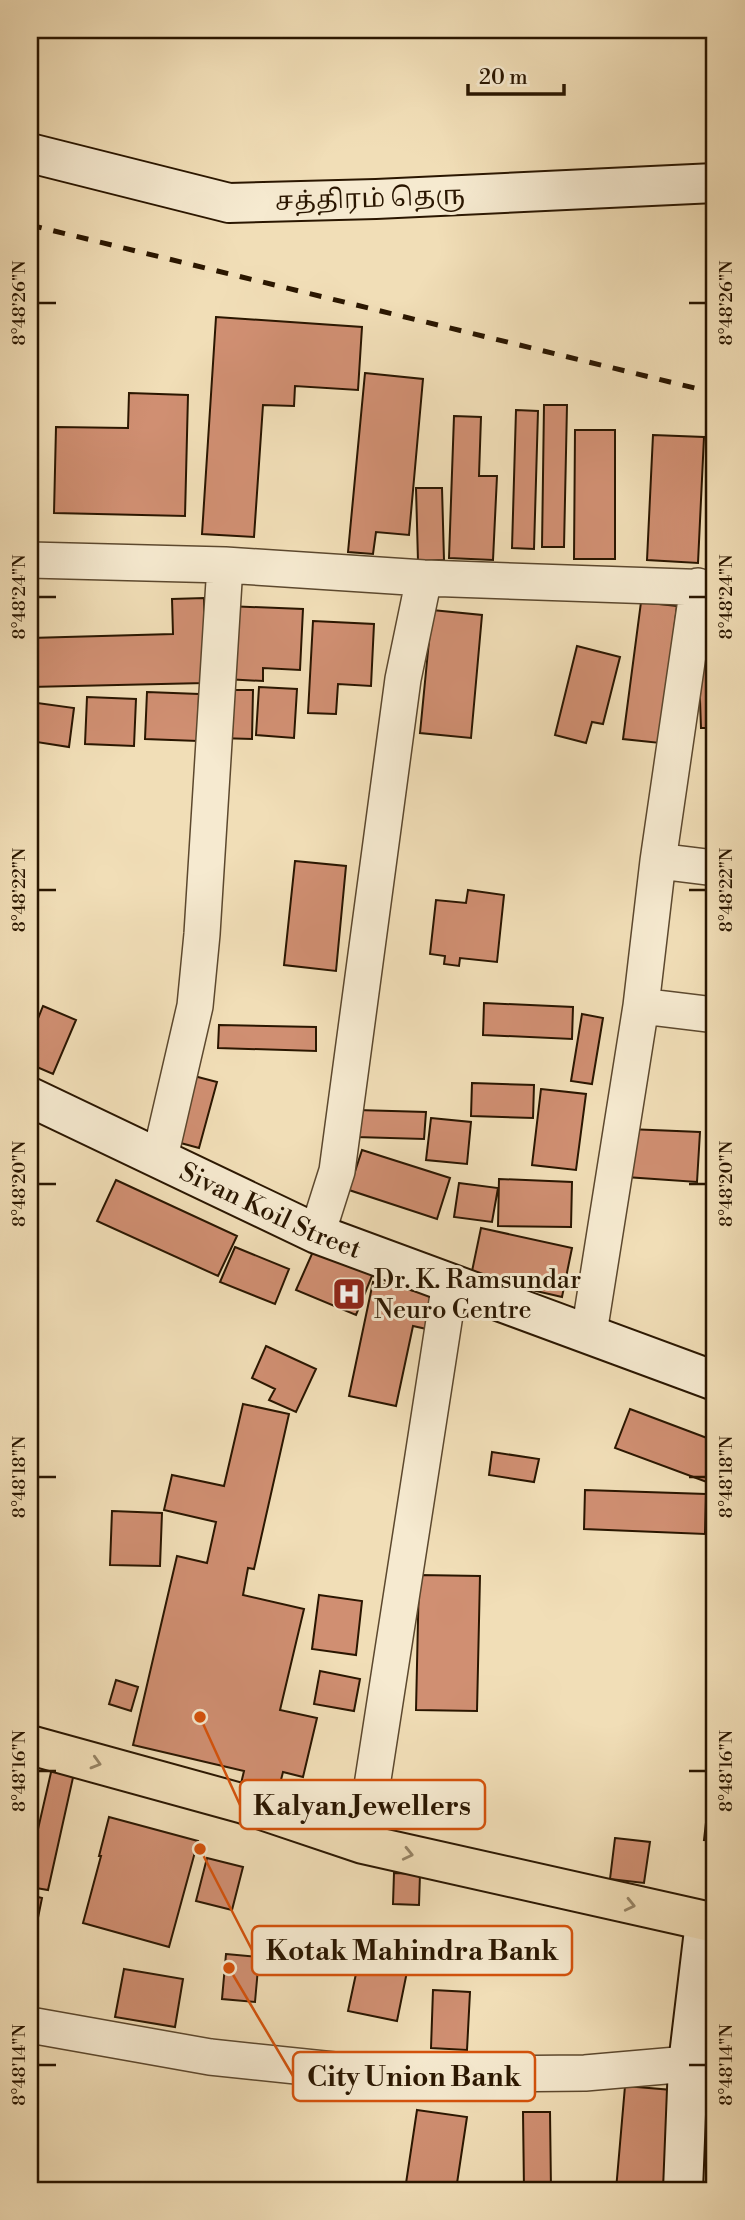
<svg xmlns="http://www.w3.org/2000/svg" width="745" height="2220" viewBox="0 0 745 2220" font-family="'Libre Bodoni','Noto Serif Tamil',serif">
<rect width="100%" height="100%" fill="#f1deb7"/>
<filter id="stains"><feTurbulence type="fractalNoise" baseFrequency=".00286" numOctaves="4"/><feColorMatrix values="0 0 0 0 .2 0 0 0 0 .09 0 0 0 0 .02 0 0 0 .5 -.17"/></filter>
<radialGradient id="worn" r=".72"><stop offset=".6" stop-color="#630" stop-opacity="0"/><stop offset="1" stop-color="#630" stop-opacity=".3"/></radialGradient>
<path fill="#d08f72" stroke="#2a1600" stroke-width="2" d="M216,317l146,10 -4,63 -63,-4 -1,20 -31,-1 -9,132 -52,-3z
M365,373l58,6 -14,156 -33,-3 -3,22 -25,-2z
M129,393l59,2 -3,121 -131,-3 2,-86 72,1z
M544,405h23l-3,142h-22z
M516,410l22,1 -4,138 -22,-1z
M454,416l27,1 -2,59h18l-4,84 -44,-2z
M575,430h40v129h-41z
M653,435l51,2 -6,126 -51,-3z
M416,488h26l2,72 -26,1z
M204,598l1,85 -175,4v-49l143,-4 -1,-35z
M641,602l36,4 -17,137 -37,-4z
M227,606l76,3 -3,61 -37,-2v13l-38,-2z
M432,610l50,5 -11,123 -51,-5z
M313,621l61,3 -3,62 -33,-2 -2,30 -28,-1z
M715,644v84h-14l-3,-83z
M577,646l43,11 -17,67 -11,-2 -6,21 -31,-8z
M259,687l38,2 -3,49 -38,-3z
M219,690h34l-1,49 -34,-1z
M147,692l52,2 -1,47 -53,-2z
M87,697l49,2 -2,47 -49,-2z
M30,702l44,6 -5,39 -39,-6z
M295,861l51,5 -10,105 -52,-6z
M468,890l36,5 -7,67 -37,-4 -1,8 -15,-2 1,-8 -15,-2 6,-54 30,3z
M714,914h1v85h-5z
M484,1003l89,4 -1,32 -89,-4z
M43,1006l33,14 -23,54 -23,-10v-34l3,1z
M582,1014l21,4 -11,66 -21,-3z
M219,1025l97,2v24l-98,-3z
M194,1076l23,6 -18,66 -22,-6z
M472,1083l62,2 -1,33 -62,-2z
M541,1089l45,5 -10,76 -44,-5z
M357,1110l69,2 -2,27 -68,-2z
M431,1118l40,4 -4,42 -41,-4z
M628,1129l72,3 -3,50 -71,-5z
M362,1150l88,28 -13,41 -88,-29z
M499,1179l73,3 -1,45 -73,-1z
M116,1180l121,56 -19,40 -121,-55z
M459,1183l39,5 -6,34 -38,-5z
M481,1228l91,20 -10,49 -91,-21z
M235,1247l54,22 -14,35 -55,-22z
M315,1247l59,24 -18,44 -60,-25z
M373,1282l65,14 -7,34 -18,-4 -17,80 -47,-10z
M266,1346l50,23 -20,43 -27,-12 6,-11 -23,-11z
M243,1404l46,10 -35,155 -6,-1 -5,27 61,14 -24,101 37,8 -14,59 -20,-5 -7,28 -37,-8 5,-21 -111,-26 44,-189 30,7 9,-41 -52,-12 8,-35 52,11z
M630,1409l85,32v44l-100,-37z
M492,1452l47,7 -5,23 -45,-7z
M585,1490l121,4 -1,40 -121,-5z
M112,1511l50,2 -2,53 -50,-1z
M419,1575l61,1 -3,135 -61,-1z
M319,1595l43,6 -6,54 -44,-6z
M320,1671l40,8 -6,32 -40,-7z
M116,1680l22,7 -7,24 -22,-7z
M715,1744v97l-11,-1z
M30,1760l6,2 -6,31z
M52,1768l22,5 -26,117 -18,-3v-23z
M109,1817l89,24 -29,106 -86,-24 18,-67h-2z
M615,1838l35,4 -6,41 -34,-4z
M207,1858l36,9 -11,43 -36,-9z
M394,1873l26,1 -1,31 -26,-1z
M30,1895l12,3 -12,59z
M366,1927l48,10 -17,84 -49,-10z
M226,1954l33,3 -4,45 -33,-3z
M124,1969l59,10 -8,48 -60,-10z
M433,1990l37,2 -3,58 -36,-2z
M625,2086l47,4 -9,100h-47z
M417,2110l50,7 -11,73h-51z
M523,2112h27l1,78h-27z"/>
<g fill="none" stroke-linecap="round" stroke-linejoin="round">
<defs>
<path id="street" d="M30,560l195,5 199,13 291,10
M658,861l57,7
M641,1006l74,9
M160,1157l35,-151 7,-72 23,-369
M317,1234l20,-63 66,-492 21,-101
M589,1333l52,-327 17,-145 40,-275
M363,1844l87,-562
M30,2025l180,32 172,18 203,-2 103,-9"/>
<g id="secondary">
<path d="M30,153l199,50 147,-4 339,-16"/>
<path id="s1" d="M30,1097l287,137 398,147"/>
<path d="M683,2190l5,-126 17,-142"/>
</g>
<path id="primary" d="M30,1745l214,59 119,40 352,79"/>
</defs>
<use href="#street" stroke="#5c482e" stroke-width="38"/>
<use href="#secondary" stroke="#2a1600" stroke-width="42"/>
<use href="#primary" stroke="#2a1600" stroke-width="42"/>
<use href="#street" stroke="#f6ead0" stroke-width="35"/>
<use href="#secondary" stroke="#f6ead0" stroke-width="38"/>
<use href="#primary" stroke="#f1deb7" stroke-width="38"/>
<path stroke="#2a1600" stroke-width="5" stroke-dasharray="12 12" stroke-linecap="butt" d="M30,225l685,168"/>
</g>
<defs><path id="oneway-chevron" d="M-2-3.5L2.5 0L-2 3.5" fill="none" stroke-width="1.6" stroke-linecap="round" stroke-linejoin="round" transform="scale(1.75)"/></defs>
<g stroke="#978465">
<use href="#oneway-chevron" transform="translate(96 1763) rotate(16)"/>
<use href="#oneway-chevron" transform="translate(408 1854) rotate(13)"/>
<use href="#oneway-chevron" transform="translate(630 1905) rotate(13)"/>
</g>
<path fill="none" stroke="#2a1600" stroke-width="2.5" d="M38,303h18M689,303h17M38,597h18M689,597h17M38,890h18M689,890h17M38,1184h18M689,1184h17M38,1477h18M689,1477h17M38,1771h18M689,1771h17M38,2065h18M689,2065h17"/>
<defs>
<symbol id="hospital-square" viewBox="-11 -11 22 22"><rect x="-9" y="-9" width="18" height="18" rx="4" fill="#8f2418" stroke="#f6ead0"/><path d="M-5-5h3v3.5h4V-5h3V5h-3V1.5h-4V5h-3Z" fill="#fff"/></symbol>
</defs>
<g fill-rule="evenodd">
<use href="#hospital-square" x="330" y="1275" width="38" height="38"/>
</g>
<g text-anchor="middle" stroke-width="6" stroke-linejoin="round" paint-order="stroke">
<g font-size="26" fill="#2a1600" stroke="#f6ead0">
<text transform="translate(370 198) rotate(-2)" y="9">சத்திரம் தெரு</text>
<text dy="9" stroke="none"><textPath href="#s1" startOffset="266">Sivan Koil Street</textPath></text>
</g>
<g font-size="26" fill="#2a1600" stroke="#f6ead0" text-anchor="start">
<text x="374" y="1288">Dr. K. Ramsundar<tspan x="374" dy="30">Neuro Centre</tspan></text>
</g>
</g>
<path fill="none" stroke="#d5520b" stroke-width="2.5" d="M200 1717L240 1805M200 1849L252 1950M229 1968L293 2076"/>
<g fill="#d5520b" stroke="#f6ead0" stroke-width="2.5">
<circle cx="200" cy="1717" r="7"/>
<circle cx="200" cy="1849" r="7"/>
<circle cx="229" cy="1968" r="7"/>
</g>
<g fill="#f6ead0" stroke="#d5520b" stroke-width="2.5">
<rect x="240" y="1780" width="245" height="49" rx="7"/>
<rect x="252" y="1926" width="320" height="49" rx="7"/>
<rect x="293" y="2052" width="242" height="49" rx="7"/>
</g>
<g font-size="28" text-anchor="middle" font-weight="bold" fill="#2a1600">
<text x="362" y="1815">Kalyan Jewellers</text>
<text x="412" y="1960">Kotak Mahindra Bank</text>
<text x="414" y="2086">City Union Bank</text>
</g>
<rect width="745" height="2220" fill="none" stroke="#f1deb7" stroke-width="77"/>
<path d="M468 84v10h96v-10" fill="none" stroke="#2a1600" stroke-width="3.5"/>
<text x="479" y="84" font-size="21" fill="#2a1600" stroke="#f6ead0" stroke-width="5" paint-order="stroke">20 m</text>
<rect x="38" y="38" width="668" height="2144" fill="none" stroke="#2a1600" stroke-width="2.5"/>
<g font-size="18" text-anchor="middle" fill="#2a1600">
<text transform="translate(19 303) rotate(-90)" y="6">8°48'26"N</text>
<text transform="translate(726 303) rotate(-90)" y="6">8°48'26"N</text>
<text transform="translate(19 597) rotate(-90)" y="6">8°48'24"N</text>
<text transform="translate(726 597) rotate(-90)" y="6">8°48'24"N</text>
<text transform="translate(19 890) rotate(-90)" y="6">8°48'22"N</text>
<text transform="translate(726 890) rotate(-90)" y="6">8°48'22"N</text>
<text transform="translate(19 1184) rotate(-90)" y="6">8°48'20"N</text>
<text transform="translate(726 1184) rotate(-90)" y="6">8°48'20"N</text>
<text transform="translate(19 1477) rotate(-90)" y="6">8°48'18"N</text>
<text transform="translate(726 1477) rotate(-90)" y="6">8°48'18"N</text>
<text transform="translate(19 1771) rotate(-90)" y="6">8°48'16"N</text>
<text transform="translate(726 1771) rotate(-90)" y="6">8°48'16"N</text>
<text transform="translate(19 2065) rotate(-90)" y="6">8°48'14"N</text>
<text transform="translate(726 2065) rotate(-90)" y="6">8°48'14"N</text>
</g>
<rect width="100%" height="100%" filter="url(#stains)"/>
<rect width="100%" height="100%" fill="url(#worn)"/>
</svg>
